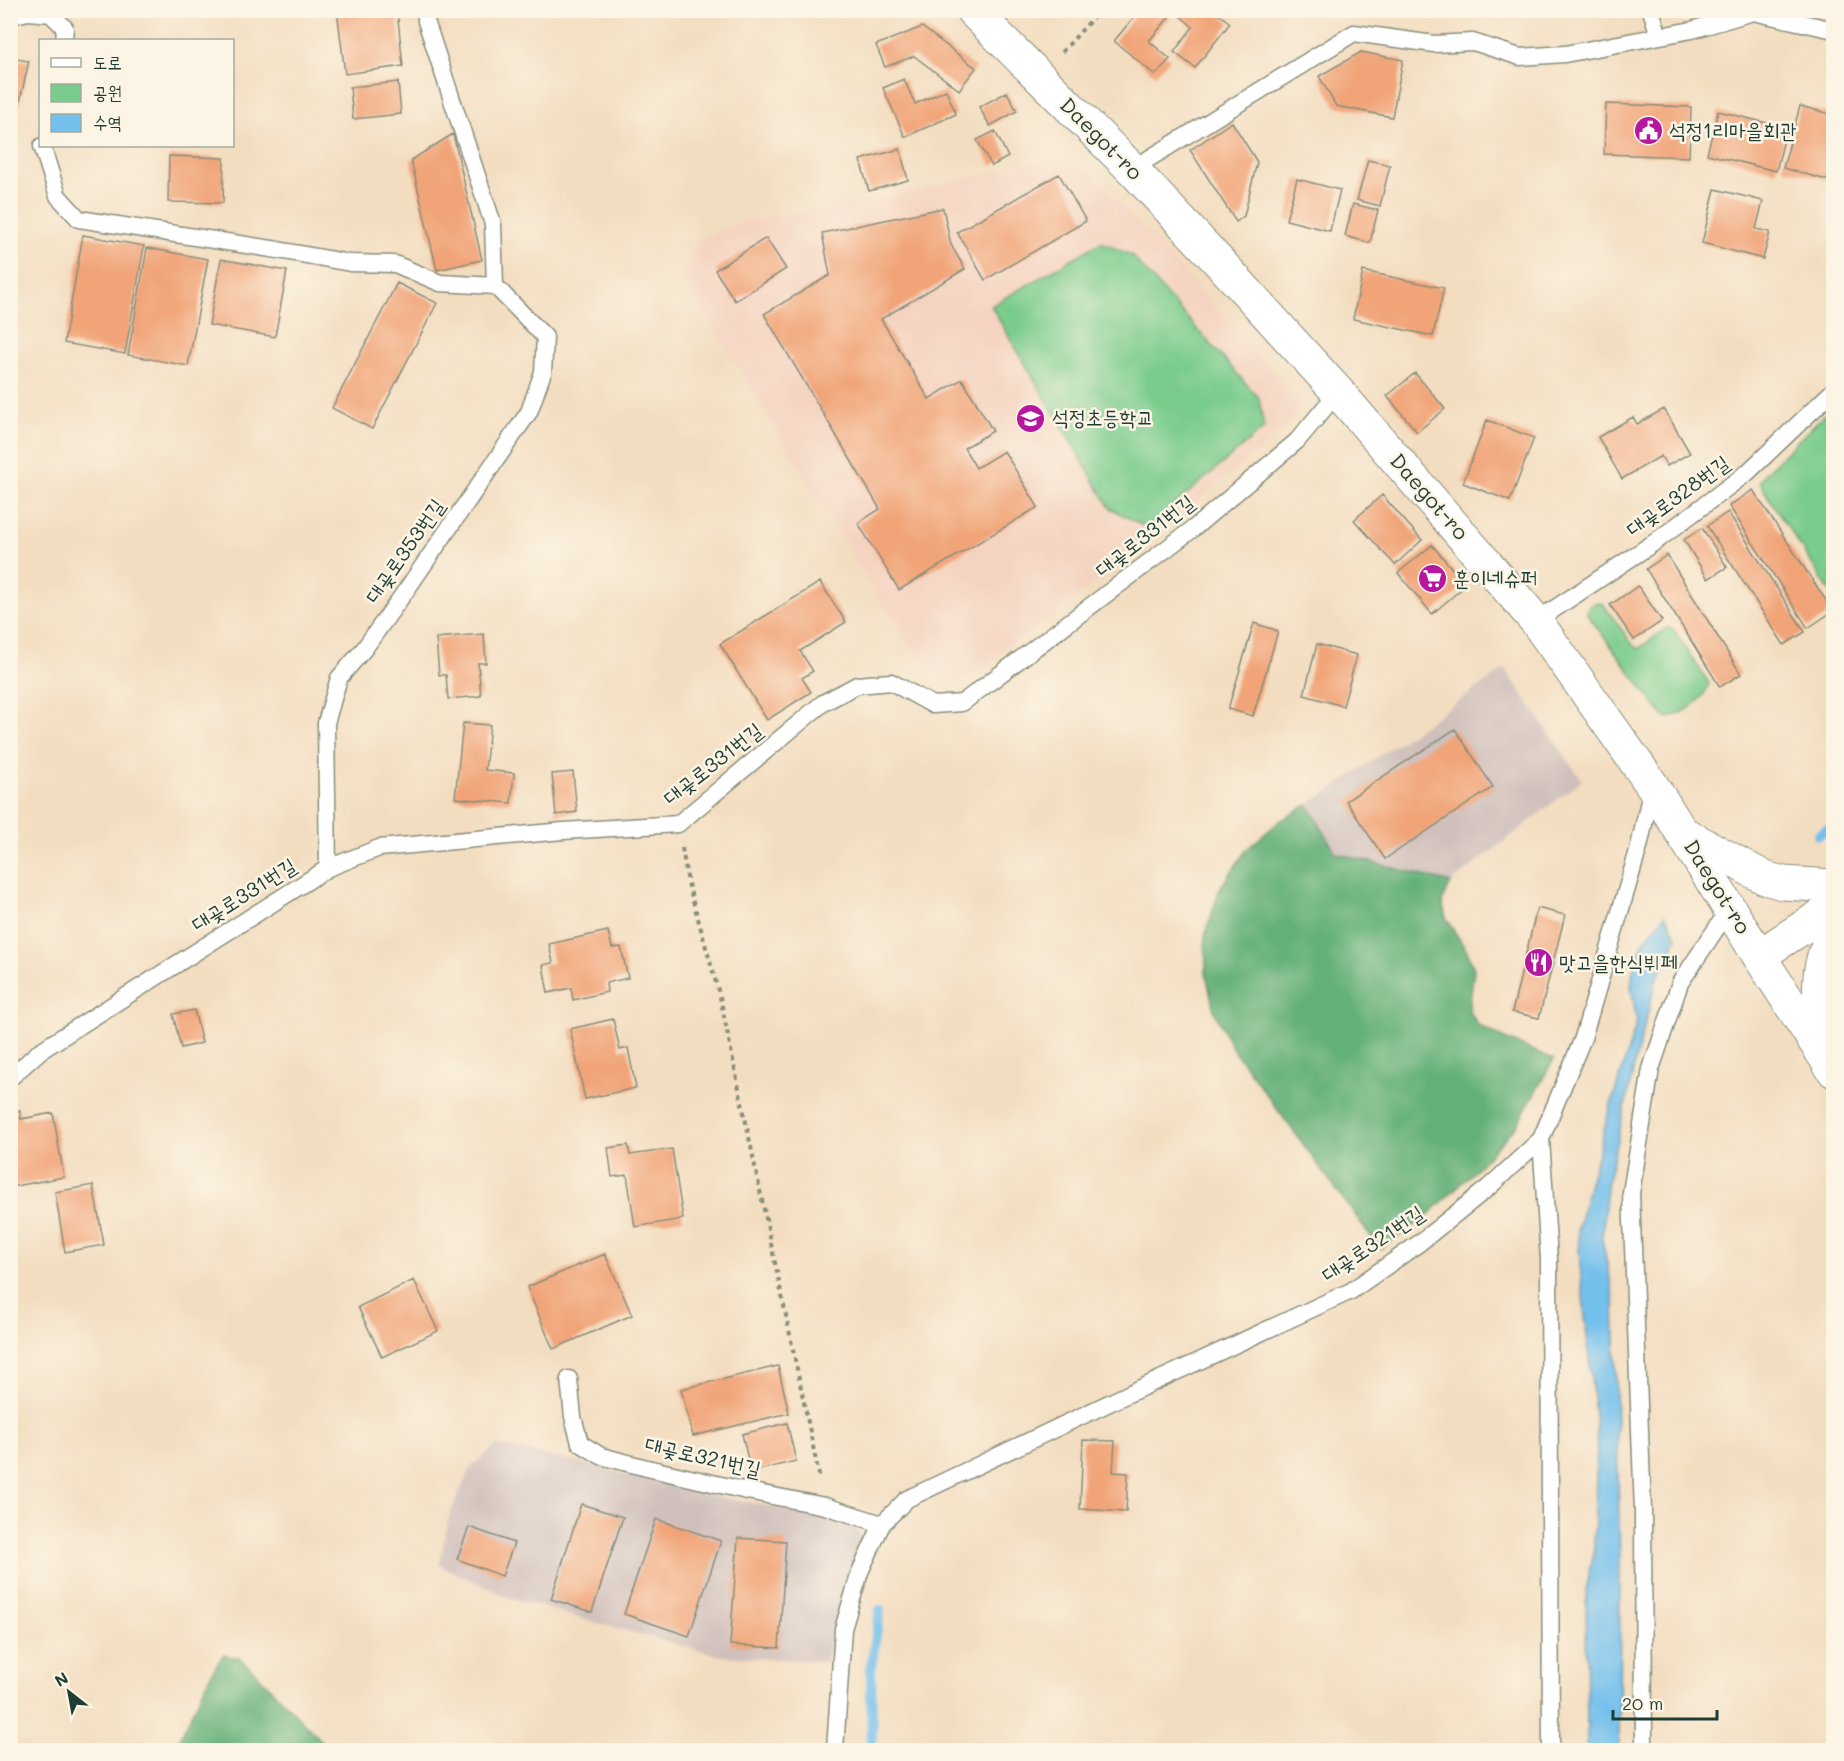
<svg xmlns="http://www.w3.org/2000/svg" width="1844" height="1761" viewBox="0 0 1844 1761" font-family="Mali,'Poor Story',sans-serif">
<rect width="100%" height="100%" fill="#fcf5e5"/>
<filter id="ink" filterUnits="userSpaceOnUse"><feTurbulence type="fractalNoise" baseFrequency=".0167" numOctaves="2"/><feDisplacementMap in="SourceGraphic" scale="12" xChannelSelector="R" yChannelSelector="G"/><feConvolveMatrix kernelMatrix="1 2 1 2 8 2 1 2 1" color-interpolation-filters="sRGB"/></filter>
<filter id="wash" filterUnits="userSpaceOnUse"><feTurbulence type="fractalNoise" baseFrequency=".008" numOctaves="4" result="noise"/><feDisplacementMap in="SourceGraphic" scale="24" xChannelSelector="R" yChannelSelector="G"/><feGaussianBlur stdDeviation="1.35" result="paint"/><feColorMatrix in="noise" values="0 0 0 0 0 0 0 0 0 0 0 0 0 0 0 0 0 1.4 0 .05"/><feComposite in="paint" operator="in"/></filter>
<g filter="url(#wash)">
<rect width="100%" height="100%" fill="#f3ddc0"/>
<path fill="#f4d3c0" d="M1065,160l25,12 60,63 153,170 -20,26 -222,179 -97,70h-20l-31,-29 -30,-45 -198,-325 11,-42 54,-19 140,-24 145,-34z"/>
<path fill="#d0c0bc" d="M1505,669l77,111 -131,103 -115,-30 -28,-48z
M497,1445l71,15 142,35 137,25 15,17 -20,60 -16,65 -105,-6 -142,-38 -74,-22 -66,-31 11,-52 21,-46z"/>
<path fill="#7acc8d" stroke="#4c8460" stroke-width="1.5" d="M1101,242l30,13 128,143 5,30 -117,100 -37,-20 -119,-202z
M1833,406v190l-68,-104 -5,-11 6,-9z
M1596,602l7,2 30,41 5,4 29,-21 6,1 36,54c-5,17 -24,31 -41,35l-5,-2 -76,-102v-5z"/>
<path fill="#63b078" stroke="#417656" stroke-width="1.5" d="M1308,805l28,48 115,30 -9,19 4,16 21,33 7,18 -5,42 9,14 27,14 49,20 -38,67 -40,43 -52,50 -44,30 -147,-200 -19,-38 -8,-37 -1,-38 15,-48 27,-39 34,-29z
M223,1655l16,3 14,12 77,80h-156l38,-78z"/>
<path fill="#73c0ed" stroke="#497e90" stroke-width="1.5" d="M1665,915l12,22 -21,44 -20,77 -29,127 -5,54 12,60 6,265 -1,186h-32l-1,-164 8,-38 3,-111 -17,-172 -2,-37 30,-113 29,-93 -6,-36 3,-22 11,-24z"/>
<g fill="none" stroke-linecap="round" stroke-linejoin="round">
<path stroke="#73c0ed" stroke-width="10" d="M1818,835l16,-10
M872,1750l-1,-83 9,-57"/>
</g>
<g id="blocks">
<path fill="#f1a478" d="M337,10h60l6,56 -58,8z
M1140,10h23l7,6 -21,25 21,18 -15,16 -41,-34z
M1173,10h41l16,13 -35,45 -21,-16 19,-25z
M922,27l54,41 -17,22 -45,-34 -29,11 -9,-22z
M1361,52l42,8 -11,57 -56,-11 -17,-30z
M10,58l19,3 -18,79h-1z
M904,79l11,25 31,-14 10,24 -51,23 -22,-49z
M398,82l3,32 -48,5 -3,-32z
M1007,92l10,19 -27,15 -11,-19z
M1606,104l85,3 -2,50 -85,-3z
M1800,106l34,9v67l-51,-14z
M1718,111l69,17 -11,43 -69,-17z
M1232,122l25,40 -13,54 -8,6 -46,-72z
M995,131l13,26 -16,9 -15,-26z
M453,134l29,126 -45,10 -26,-110z
M900,149l8,31 -39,11 -9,-31z
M169,156l55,2 -1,45 -55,-1z
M1368,160l22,5 -10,41 -23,-6z
M10,173l5,1 -2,54h-3z
M1059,174l27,47 -101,59 -28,-48z
M1297,179l43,11 -10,41 -44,-11z
M1715,189l48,12 -7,28 14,3 -7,27 -61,-16z
M1353,204l25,6 -8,33 -25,-7z
M943,208l8,37 14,24 -84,50 48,80 33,-20 31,52 -29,17 12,20 28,-17 34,56 -139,83 -41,-67 22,-14 -116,-195 66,-39 -8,-42z
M83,235l61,11 -19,108 -61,-11z
M766,238l20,31 -51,32 -20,-31z
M147,248l61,11 -20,107 -60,-11z
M221,259l66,12 -12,66 -66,-12z
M1363,271l81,17 -11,48 -80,-17z
M397,283l40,20 -65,126 -40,-21z
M1415,373l30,36 -28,23 -30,-36z
M1664,409l26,44 -23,13 -6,-10 -39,23 -24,-42 35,-20 4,7z
M1487,420l47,18 -24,63 -47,-18z
M1753,490l80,121 -25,17 -79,-122z
M1382,495l40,45 -27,25 -41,-45z
M1728,512l77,120 -21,13 -77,-119z
M1702,528l25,39 -19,12 -24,-39z
M1432,545l34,40 -34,29 -34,-41z
M1667,555l74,119 -21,13 -74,-118z
M820,582l26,40 -46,29 13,20 -11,7 9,14 -44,28 -47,-76z
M1638,586l24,35 -28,19 -24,-35z
M1254,623l24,8 -25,85 -25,-7z
M484,634l2,29h-8l3,33 -33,3 -2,-24h-7l-3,-37z
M1317,644l40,11 -14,51 -39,-11z
M463,723l27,2 -5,45 29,3 -3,30 -56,-5z
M1455,729l38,58 -108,72 -39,-58z
M573,772l4,40 -21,3 -4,-41z
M1537,908l28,7 -26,103 -27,-6z
M608,931l4,17 9,-1 7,31 -22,5 1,9 -34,8 -2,-12 -23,5 -5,-28 10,-2 -4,-19z
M194,1010l8,33 -21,5 -8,-34z
M613,1019l7,31 8,-2 8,40 -51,11 -15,-70z
M20,1111l1,8 32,-6 11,64 -54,10v-74z
M628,1145l2,10 42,-6 11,70 -48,8 -8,-52 -15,2 -4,-29z
M93,1185l11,60 -39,7 -10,-60z
M605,1254l27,61 -79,34 -26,-62z
M414,1280l24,51 -56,26 -24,-50z
M778,1366l11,47 -96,23 -12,-47z
M787,1423l9,38 -45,11 -9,-38z
M1083,1440l32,1 -2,31 15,1 -2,39 -46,-3z
M581,1504l42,13 -31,95 -41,-13z
M656,1519l65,22 -32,95 -65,-22z
M469,1527l45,16 -12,33 -45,-17z
M738,1538l48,3 -7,107 -49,-3z"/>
</g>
</g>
<g filter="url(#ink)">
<use href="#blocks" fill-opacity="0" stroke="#898d7a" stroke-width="1.5"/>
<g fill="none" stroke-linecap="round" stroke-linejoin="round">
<defs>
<path id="lane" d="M1651,10l8,26
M10,16l18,-4 23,2 14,14 -1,12
M42,146l16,50 21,23 199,31 72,13 45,1 45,19 55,3
M1132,169l222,-136 80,11 39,-2 47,15 45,-3 127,-24 61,-18 81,18
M1536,621l119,-79 93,-70 86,-82
M328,868l-2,-145 13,-45 25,-29 43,-60 122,-177 14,-40 2,-35 -50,-51 -2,-62 -67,-203v-11
M10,1078l30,-27 288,-183 51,-20 184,-17 115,-7 145,-121 34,-18 34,-3 42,23 29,-2 232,-175 103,-87 41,-49
M1541,1139l8,120 2,491
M569,1379l4,38 7,26 21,13 46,12 100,23 78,15 57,18
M835,1750l8,-121 17,-57 22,-48 25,-25 221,-105 223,-103 67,-47 71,-57 52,-48 42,-101 56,-191 13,-60
M1644,1750l-1,-239 -12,-318 20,-124 29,-86 50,-75"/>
<path id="street" d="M1683,833l82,45 18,5 51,3
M1759,956l75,-49
M1829,1064c-7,-44 -20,-90 5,-131"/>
<path id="secondary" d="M972,10l160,159 104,111 102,112 198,229 116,164 107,171 75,115"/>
</defs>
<use href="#lane" stroke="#898d7a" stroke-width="19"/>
<use href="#street" stroke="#898d7a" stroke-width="35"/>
<use href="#secondary" stroke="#898d7a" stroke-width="35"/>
<path stroke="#898d7a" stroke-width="4" stroke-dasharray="4.5 4.5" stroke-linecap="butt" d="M1062,52l38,-42
M682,848l6,35 32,114 100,483"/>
<use href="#lane" stroke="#fff" stroke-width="16"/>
<use href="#street" stroke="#fff" stroke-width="33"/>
<use href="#secondary" stroke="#fff" stroke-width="33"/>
</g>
</g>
<defs>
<symbol id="civic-disc" viewBox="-11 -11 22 22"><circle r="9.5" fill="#b5179e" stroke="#fcf5e5"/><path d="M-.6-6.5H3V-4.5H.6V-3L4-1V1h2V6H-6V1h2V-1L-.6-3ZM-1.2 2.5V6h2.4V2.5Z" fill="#fff"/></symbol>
<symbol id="school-disc" viewBox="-11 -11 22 22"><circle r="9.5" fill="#b5179e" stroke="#fcf5e5"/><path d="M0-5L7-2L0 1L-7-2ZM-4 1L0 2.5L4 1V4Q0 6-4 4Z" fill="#fff"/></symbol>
<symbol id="supermarket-disc" viewBox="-11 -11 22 22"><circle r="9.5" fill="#b5179e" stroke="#fcf5e5"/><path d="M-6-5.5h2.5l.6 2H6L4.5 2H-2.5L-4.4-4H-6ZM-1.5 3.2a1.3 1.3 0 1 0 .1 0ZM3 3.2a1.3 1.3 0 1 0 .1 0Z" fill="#fff"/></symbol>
<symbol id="restaurant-disc" viewBox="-11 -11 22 22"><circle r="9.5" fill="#b5179e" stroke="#fcf5e5"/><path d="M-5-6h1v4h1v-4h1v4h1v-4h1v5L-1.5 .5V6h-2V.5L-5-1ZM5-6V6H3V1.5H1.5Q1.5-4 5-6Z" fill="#fff"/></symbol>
</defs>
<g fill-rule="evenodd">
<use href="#civic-disc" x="1632" y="114" width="33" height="33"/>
<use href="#school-disc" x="1014" y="402" width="33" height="33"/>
<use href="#supermarket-disc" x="1416" y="562" width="33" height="33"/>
<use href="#restaurant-disc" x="1522" y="946" width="33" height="33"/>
</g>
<g text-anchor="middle" stroke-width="5" stroke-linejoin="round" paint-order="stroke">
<g font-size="21" fill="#1f3d34" stroke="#fcf5e5" text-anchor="start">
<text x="1669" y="138">석정1리마을회관</text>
<text x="1052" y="425">석정초등학교</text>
<text x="1453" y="586">훈이네슈퍼</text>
<text x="1559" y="970">맛고을한식뷔페</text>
</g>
<g font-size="21" fill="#1f3d34" stroke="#fcf5e5">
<text transform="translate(1101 139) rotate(45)" y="7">Daegot-ro</text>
<text transform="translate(1678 496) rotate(-36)" y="7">대곶로328번길</text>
<text transform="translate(1429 497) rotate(49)" y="7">Daegot-ro</text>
<text transform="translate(1145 536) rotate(-38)" y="7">대곶로331번길</text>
<text transform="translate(405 551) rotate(-55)" y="7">대곶로353번길</text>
<text transform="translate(713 764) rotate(-38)" y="7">대곶로331번길</text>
<text transform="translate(1717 887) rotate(58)" y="7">Daegot-ro</text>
<text transform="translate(244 895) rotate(-32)" y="7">대곶로331번길</text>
<text transform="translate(1373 1244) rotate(-34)" y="7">대곶로321번길</text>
<text transform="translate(703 1457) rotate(13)" y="7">대곶로321번길</text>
</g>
</g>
<rect width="1844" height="1761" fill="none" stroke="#fcf5e5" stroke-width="36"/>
<rect x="39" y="39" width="195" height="108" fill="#fcf5e5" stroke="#a4ab9e" stroke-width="1.5"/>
<rect x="51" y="58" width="30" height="9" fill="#ffffff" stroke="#a4ab9e" stroke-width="1.5"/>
<text x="93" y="69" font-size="18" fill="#1f3d34">도로</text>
<rect x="51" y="84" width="30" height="18" fill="#7acc8d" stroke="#a4ab9e" stroke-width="1.5"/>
<text x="93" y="99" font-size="18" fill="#1f3d34">공원</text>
<rect x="51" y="114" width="30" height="18" fill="#73c0ed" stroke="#a4ab9e" stroke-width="1.5"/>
<text x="93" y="129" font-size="18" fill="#1f3d34">수역</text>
<g transform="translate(69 1692) rotate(329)" stroke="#fcf5e5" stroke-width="4.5" paint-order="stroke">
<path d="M0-4.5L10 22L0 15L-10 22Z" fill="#1f3d34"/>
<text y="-9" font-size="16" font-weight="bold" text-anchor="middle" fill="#1f3d34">N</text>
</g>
<path d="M1613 1710v9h104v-9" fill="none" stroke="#1f3d34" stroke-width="3"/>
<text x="1622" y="1710" font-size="18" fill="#1f3d34" stroke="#fcf5e5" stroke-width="4.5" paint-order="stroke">20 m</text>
</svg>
